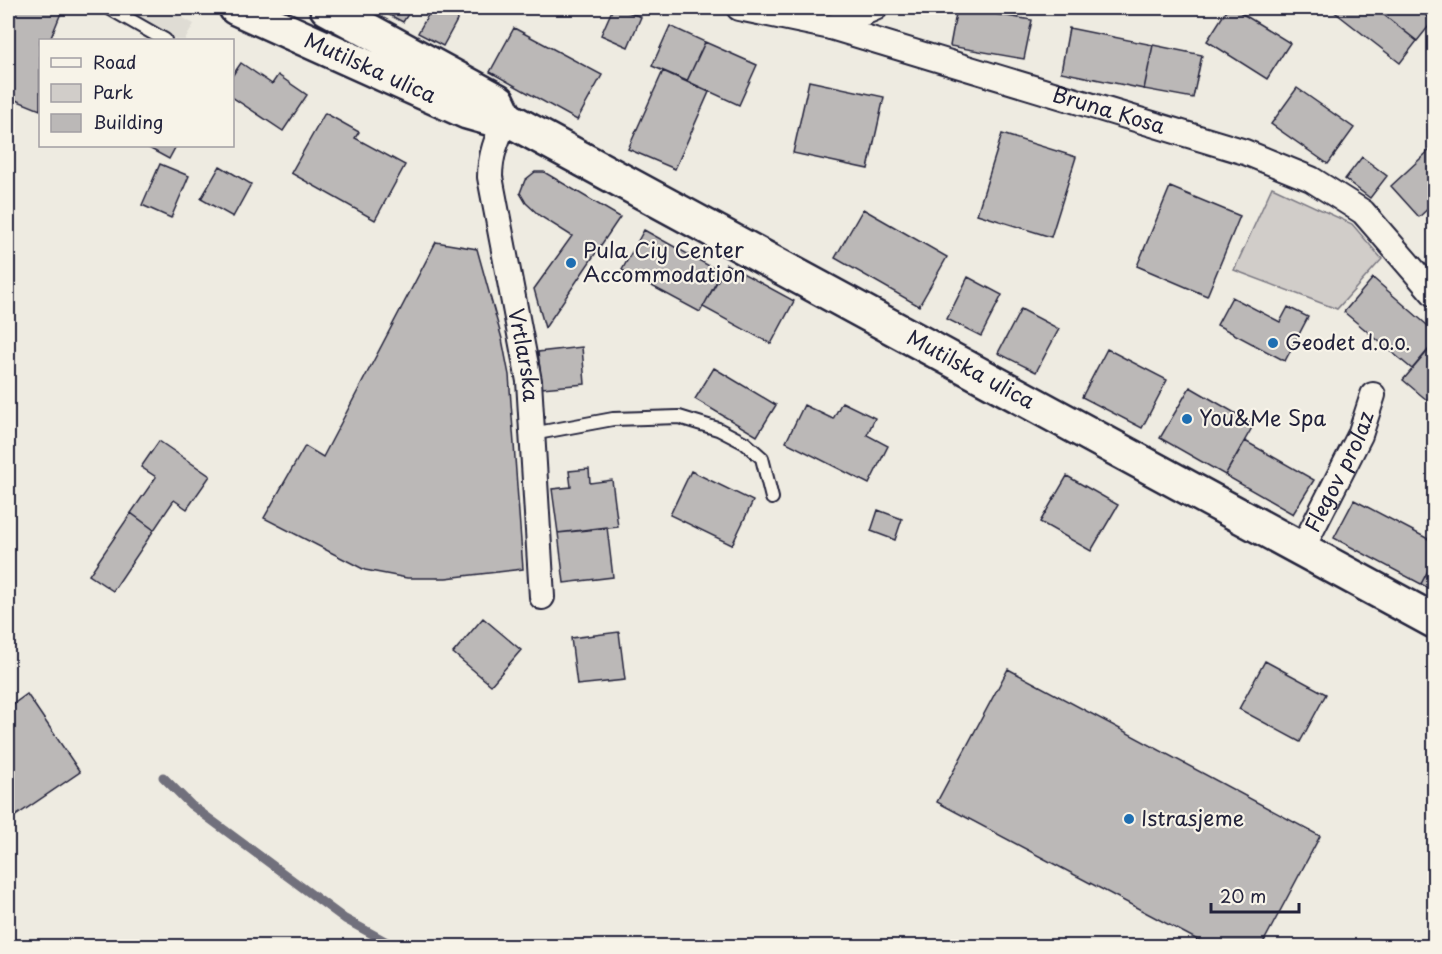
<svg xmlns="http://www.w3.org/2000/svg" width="1442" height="954" viewBox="0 0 1442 954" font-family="'Playpen Sans',sans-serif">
<rect width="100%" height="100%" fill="#eeebe1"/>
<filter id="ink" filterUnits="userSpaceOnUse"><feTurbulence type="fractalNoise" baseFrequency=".0167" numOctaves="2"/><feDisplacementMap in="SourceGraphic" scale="12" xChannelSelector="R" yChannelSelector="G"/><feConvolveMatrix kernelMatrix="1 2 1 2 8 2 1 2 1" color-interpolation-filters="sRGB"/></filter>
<g filter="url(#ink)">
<path fill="#dfdcd4" d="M119,8h46l29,16 -9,16h-9z"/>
<path fill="#d1cdc9" stroke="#7a7882" stroke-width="1.5" d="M1272,187l80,37 30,35 -45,50 -103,-39z"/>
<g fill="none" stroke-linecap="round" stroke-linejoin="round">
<path stroke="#716f7b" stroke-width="9" d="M163,777l28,28 154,114 49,27"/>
</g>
<path fill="#bbb8b7" stroke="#22223b" stroke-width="1.5" d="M8,8h40l13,5 -11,27h-10v70l-32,-13z
M376,8h36l-9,14z
M432,8h18l11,5 -18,33 -25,-13z
M613,8h5l23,9 -13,30 -27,-12z
M957,8l75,12 -8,39 -74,-13z
M1228,8h5l57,35 -23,36 -60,-38z
M1334,8h41l42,33 -17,22 -68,-53z
M1375,8h41l17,13 -16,20z
M670,26l35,16 -18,39 -35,-15z
M514,28l88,47 -25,45 -87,-48z
M1069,28l84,17 -9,44 -83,-17z
M705,42l52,23 -18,40 -52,-24z
M1153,45l49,10 -9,43 -49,-9z
M241,63l31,21 6,-9 29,20 -24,36 -51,-34v-21z
M663,71l46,21 -34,77 -47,-20z
M809,81l75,16 -16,72 -75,-16z
M1297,88l57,40 -26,36 -57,-40z
M325,113l34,19 -4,6 50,27 -30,55 -84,-47z
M1002,134l74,23 -25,80 -74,-23z
M148,146h28l-7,13 -22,-12z
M1434,146v57l-15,14 -28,-31z
M1362,157l25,19 -17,22 -25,-19z
M160,164l29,12 -18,42 -29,-13z
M220,166l31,18 -18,33 -32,-18z
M535,172h9l76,45 -75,111 -11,-39 38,-53 -32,-20 -14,-13 -6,-10 5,-13z
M1170,187l70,29 -33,80 -70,-30z
M863,209l84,48 -28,49 -84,-48z
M644,230l78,43 -22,39 -78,-42z
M436,242l41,7 25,90 7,36 14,194 -77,9h-39l-42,-8 -101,-52 41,-72 18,11z
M726,264l68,37 -23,43 -68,-37z
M968,277l34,18 -21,41 -34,-17z
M1373,278l61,53v12l-22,26 -68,-57z
M1232,297l48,25 8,-15 20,10 -23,44 -68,-36z
M1021,309l38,20 -23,43 -38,-19z
M1434,344v62l-31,-26z
M582,347l3,37 -43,4 -4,-36z
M1107,349l60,31 -25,48 -60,-31z
M714,368l62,37 -19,31 -62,-37z
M1190,387l64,37 -29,51 -65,-37z
M842,402l33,16 -8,17 21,11 -19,38 -83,-42 18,-37 29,14z
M159,441l51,35 -23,33 -13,-9 -20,30 -23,-17 25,-36 -15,-10z
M1245,441l69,39 -21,34 -68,-39z
M589,469l1,14 22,-3 6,47 -60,6 -6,-44 19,-2 -2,-16z
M691,471l62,30 -21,44 -62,-30z
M1067,476l51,29 -27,46 -51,-29z
M1354,500l80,42v17l-13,25 -87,-46z
M878,510l24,9 -7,21 -24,-9z
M131,513l23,17 -41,61 -24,-16z
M607,527l6,50 -49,6 -6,-50z
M1434,559v32l-13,-7z
M483,618l38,32 -30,35 -38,-32z
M619,632l6,48 -48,5 -6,-47z
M1265,661l61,33 -26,48 -61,-33z
M1008,669l312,167 -57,107 8,3h-62l-272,-144z
M27,694l53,78 -72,49v-113z"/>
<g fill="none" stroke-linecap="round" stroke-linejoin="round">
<defs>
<path id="lane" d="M109,8l56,32
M532,434l81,-15 66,-2 39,12 27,14 17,15 10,40"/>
<g id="street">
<path id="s1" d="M739,8l92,19 414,125 66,27 52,33 71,82"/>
<path d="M831,27l44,-19"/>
<path id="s2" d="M506,118c-9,21 -16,37 -16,59l39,204 13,216"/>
<path id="s3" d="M1302,549l58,-114 13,-40"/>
</g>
<g id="secondary">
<path id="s4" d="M236,8l231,104 28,8 11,-2 928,503"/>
<path d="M327,8l171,93 8,17"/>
</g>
</defs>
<use href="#lane" stroke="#22223b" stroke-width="16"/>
<use href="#street" stroke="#22223b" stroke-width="28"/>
<use href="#secondary" stroke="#22223b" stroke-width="38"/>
<use href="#lane" stroke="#f7f3e8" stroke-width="12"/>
<use href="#street" stroke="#f7f3e8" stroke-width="24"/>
<use href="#secondary" stroke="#f7f3e8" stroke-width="33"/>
</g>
</g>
<g fill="#1f6fb2" stroke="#f7f3e8" stroke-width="2">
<circle cx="571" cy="263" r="6"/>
<circle cx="1273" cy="343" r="6"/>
<circle cx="1187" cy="419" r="6"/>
<circle cx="1129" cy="819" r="6"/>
</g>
<g text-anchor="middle" stroke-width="4.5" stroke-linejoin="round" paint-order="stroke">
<g font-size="21" fill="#22223b" stroke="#f7f3e8">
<text dy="7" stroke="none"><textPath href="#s4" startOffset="147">Mutilska ulica</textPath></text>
<text dy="7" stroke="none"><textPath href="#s1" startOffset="384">Bruna Kosa</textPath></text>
<text dy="7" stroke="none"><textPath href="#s2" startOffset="243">Vrtlarska</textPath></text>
<text dy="7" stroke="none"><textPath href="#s4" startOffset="822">Mutilska ulica</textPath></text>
<text dy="7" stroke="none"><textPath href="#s3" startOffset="86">Flegov prolaz</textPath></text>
</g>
<g font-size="21" fill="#22223b" stroke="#f7f3e8" text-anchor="start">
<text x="583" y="258">Pula Ciy Center<tspan x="583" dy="24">Accommodation</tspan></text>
<text x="1285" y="350">Geodet d.o.o.</text>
<text x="1199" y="426">You&amp;Me Spa</text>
<text x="1141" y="826">Istrasjeme</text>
</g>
</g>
<rect width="1442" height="954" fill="none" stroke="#f7f3e8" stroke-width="30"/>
<rect x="15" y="15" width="1412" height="924" fill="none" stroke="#22223b" stroke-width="2" filter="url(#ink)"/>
<rect x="39" y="39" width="195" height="108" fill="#f7f3e8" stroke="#a29fa3" stroke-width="1.5"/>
<rect x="51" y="58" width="30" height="9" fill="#f7f3e8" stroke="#a29fa3" stroke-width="1.5"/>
<text x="93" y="69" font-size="18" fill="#22223b">Road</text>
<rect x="51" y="84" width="30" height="18" fill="#d1cdc9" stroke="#a29fa3" stroke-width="1.5"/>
<text x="93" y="99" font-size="18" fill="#22223b">Park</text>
<rect x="51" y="114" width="30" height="18" fill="#bbb8b7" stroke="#a29fa3" stroke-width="1.5"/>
<text x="93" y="129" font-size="18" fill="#22223b">Building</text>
<path d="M1211 903v9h88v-9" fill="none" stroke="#22223b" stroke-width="3"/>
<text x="1220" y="903" font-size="18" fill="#22223b" stroke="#f7f3e8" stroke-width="4.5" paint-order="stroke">20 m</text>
</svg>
